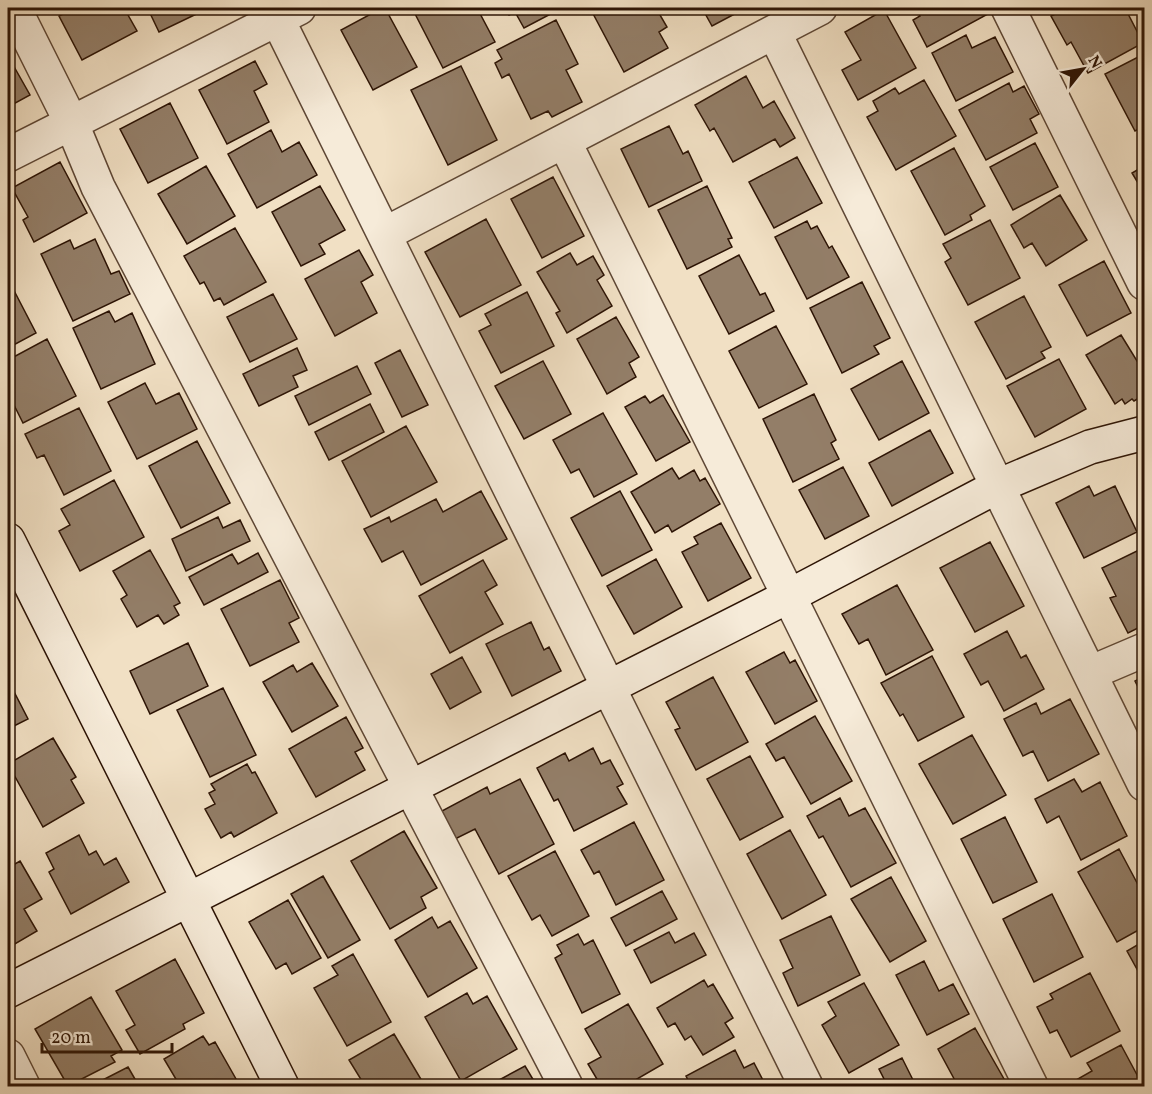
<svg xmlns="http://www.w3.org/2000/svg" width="1152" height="1094" viewBox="0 0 1152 1094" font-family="Vollkorn,serif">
<rect width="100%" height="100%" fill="#f1e0c4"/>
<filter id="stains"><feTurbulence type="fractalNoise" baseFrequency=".00333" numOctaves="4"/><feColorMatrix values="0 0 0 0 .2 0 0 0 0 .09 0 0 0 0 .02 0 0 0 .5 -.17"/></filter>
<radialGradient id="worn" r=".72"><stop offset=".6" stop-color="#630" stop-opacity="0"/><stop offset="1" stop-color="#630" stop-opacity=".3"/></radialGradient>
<path fill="#937e68" stroke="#2d1405" stroke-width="1.5" d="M75,8h49l13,23 -55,29 -23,-44z
M151,8h58l-50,24 -11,-23z
M382,8h3l32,59 -44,23 -32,-60z
M412,8h65l18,34 -52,26z
M505,8h57l-38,20 -9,-16 -6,3z
M590,8h66l11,19 -8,5 9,16 -44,24z
M702,8h44l-34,18z
M915,8h70l3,6 -61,33 -14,-27 7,-4z
M1068,8h57l18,35 -55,30 -17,-31 -4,3 -16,-29z
M884,10l32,58 -58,32 -16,-30 19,-10 -16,-28z
M556,20l22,44 -12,6 16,32 -30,15 -4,-6 -17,8 -22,-45 -7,4 -7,-15 7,-4 -5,-9z
M966,35l6,13 23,-11 18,35 -57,29 -24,-48z
M1144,54v72l-9,5 -30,-57z
M8,56l22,39 -22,12z
M255,61l12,23 -13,7 15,31 -42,22 -28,-54z
M461,66l36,74 -49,25 -37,-75z
M746,76l17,32 11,-7 21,37 -15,9 -5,-8 -42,23 -19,-34 -4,3 -15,-26z
M924,80l32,56 -60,34 -29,-53 11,-6 -5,-10 22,-13 4,6z
M1009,83l4,9 11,-6 15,28 -9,5 7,14 -51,27 -27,-50z
M170,103l28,55 -50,25 -28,-54z
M669,126l14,28 5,-3 14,30 -53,26 -28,-58z
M271,130l11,22 17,-10 18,33 -60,33 -29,-54z
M1035,143l23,44 -45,23 -23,-43z
M954,148l31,58 -15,9 2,5 -27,15 -34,-64z
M797,157l25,46 -48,25 -25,-46z
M60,162l27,51 -53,29 -11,-22 5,-3 -16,-29z
M206,166l29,50 -48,28 -29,-50z
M1144,166v27l-12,-20z
M553,177l31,59 -42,22 -31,-59z
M320,186l25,44 -26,14 6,10 -24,12 -29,-54z
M707,186l25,52 -4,1 4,8 -45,22 -29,-59z
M1060,195l27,45 -41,26 -14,-23 -8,5 -13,-23z
M486,219l35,66 -61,32 -35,-65z
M990,220l30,58 -52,27 -23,-43 6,-4 -8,-14z
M807,221l4,8 6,-3 12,22 3,-2 17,31 -42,22 -32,-62z
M235,228l31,54 -42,23 -4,-7 -6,3 -10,-19 -4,2 -16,-28z
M95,239l16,35 8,-3 11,23 -57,27 -32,-67 29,-14 4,9z
M359,250l14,25 -12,7 16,31 -42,23 -30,-57z
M570,253l7,12 16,-9 11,19 -7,5 15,26 -45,27 -11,-20 4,-2 -23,-39z
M739,255l21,40 5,-2 9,18 -45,23 -30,-58z
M1104,261l27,52 -44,23 -28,-51z
M8,279l28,54 -28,15z
M862,282l28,56 -16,8 5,8 -37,19 -32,-65z
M527,292l27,54 -53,27 -22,-42 12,-6 -6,-11z
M273,294l24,45 -47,23 -23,-45z
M1024,296l27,51 -10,5 4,6 -39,21 -31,-57z
M109,311l6,11 17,-9 23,51 -54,25 -28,-61z
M616,317l23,40 -10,6 7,14 -29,17 -30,-55z
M776,326l31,58 -48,24 -30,-57z
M1121,335l16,26 7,-4v38l-10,6 -2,-2 -7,5 -3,-5 -7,5 -29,-49z
M47,339l29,57 -53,27 -15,-30v-9l6,-4 -6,-13v-7z
M297,348l10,22 -14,6 5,11 -39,19 -16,-32z
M400,350l28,55 -26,12 -27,-54z
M1059,359l27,50 -51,28 -28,-51z
M543,361l28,53 -47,25 -29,-53z
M902,361l27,52 -50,27 -28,-51z
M357,366l14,28 -62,31 -14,-29z
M145,383l11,21 23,-11 18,36 -60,30 -29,-57z
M814,394l22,46 -5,3 8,16 -46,23 -30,-63z
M663,395l27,47 -34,19 -31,-54 20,-11 5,7z
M370,404l14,28 -55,28 -14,-28z
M79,408l32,63 -47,24 -20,-40 -7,3 -12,-24z
M603,413l34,61 -43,23 -15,-28 -8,4 -18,-33z
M406,426l31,56 -66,35 -29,-56z
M930,430l23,43 -61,33 -23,-43z
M197,441l33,62 -49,25 -32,-62z
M843,467l26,49 -44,23 -26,-49z
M672,468l7,11 15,-9 6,11 5,-3 15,26 -48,28 -4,-7 -13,8 -24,-41z
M114,480l30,57 -64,34 -21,-40 11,-6 -9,-16z
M1089,486l5,10 21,-10 22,46 -53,26 -28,-55z
M481,491l26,48 -86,46 -18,-34 -21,11 -18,-33 25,-12 2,5 45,-23 7,13z
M620,491l32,59 -50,26 -31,-58z
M218,517l5,11 17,-8 10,21 -64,30 -14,-32z
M721,523l30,55 -43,23 -26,-49 16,-8 -4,-7z
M990,542l34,64 -49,26 -35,-64z
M1141,549l3,6v70l-16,8 -18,-35 6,-2 -14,-28z
M150,550l30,53 -6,3 5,9 -15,9 -6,-9 -21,12 -16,-28 6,-4 -14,-24z
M258,553l10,19 -64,33 -15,-28 43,-23 6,10z
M656,559l26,48 -48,27 -27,-48z
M483,560l14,25 -12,7 18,32 -53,29 -31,-57z
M280,580l19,38 -10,5 10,19 -49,24 -29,-57z
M897,585l36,65 -47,25 -18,-36 -9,5 -17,-30z
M531,622l13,28 5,-3 12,24 -49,25 -26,-52z
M1007,631l14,27 5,-3 18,34 -40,22 -16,-30 -7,4 -17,-31z
M188,643l20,43 -58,28 -20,-43z
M784,652l6,11 5,-3 22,41 -42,23 -29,-52z
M932,656l32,61 -46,24 -15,-27 -3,2 -19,-33z
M462,657l19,35 -31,17 -19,-35z
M312,663l26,43 -46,26 -29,-50 30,-17 4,7z
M1144,676v23l-9,-18z
M713,677l35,65 -52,28 -21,-40 5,-2 -14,-26z
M8,680l20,39 -20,10z
M223,688l33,67 -46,22 -33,-67z
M1070,699l29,55 -51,27 -15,-30 -10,5 -19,-37 32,-16 5,11z
M815,716l37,65 -41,23 -27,-47 -8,4 -10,-17z
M346,717l17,31 -8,4 10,18 -49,27 -27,-48z
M972,735l34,60 -53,29 -34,-60z
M53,738l23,39 -5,3 13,23 -41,24 -35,-63z
M593,748l8,16 9,-4 13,24 -6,3 10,17 -53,27 -16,-32 -4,2 -17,-33 28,-15 4,8z
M750,756l33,61 -43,23 -33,-61z
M247,764l5,9 3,-1 22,41 -43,24 -3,-5 -10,6 -16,-29 10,-5 -6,-11 6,-3 -4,-6z
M520,779l34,65 -55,30 -24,-45 -20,10 -15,-27 47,-25 3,7z
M1074,779l8,13 18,-10 27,54 -46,24 -22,-44 -12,7 -12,-24z
M840,798l9,18 16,-8 31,55 -45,24 -28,-51 -4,2 -12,-22z
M1005,817l32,65 -44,21 -32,-64z
M634,822l30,58 -48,25 -17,-34 -5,3 -13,-24z
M790,830l36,65 -44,24 -35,-65z
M404,831l33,57 -16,9 5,11 -36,21 -39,-68z
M79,835l10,20 7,-4 8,14 12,-7 13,24 -58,32 -22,-42 5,-3 -8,-16z
M1119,849l25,47v31l-27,15 -39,-70z
M555,851l34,65 -37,20 -12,-21 -8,5 -24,-44z
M20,861l22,38 -18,10 13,22 -29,17v-80z
M323,876l37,64 -32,18 -37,-64z
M891,877l35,64 -36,21 -39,-63z
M662,891l15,28 -51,27 -15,-28z
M1052,894l31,63 -49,25 -31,-63z
M288,900l33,58 -29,16 -6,-11 -10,6 -27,-47z
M831,916l29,59 -62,31 -15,-33 10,-5 -13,-28z
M432,917l6,11 12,-7 27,47 -49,29 -33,-57z
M669,932l6,11 19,-10 12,22 -55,28 -17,-33z
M578,934l6,11 9,-5 27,54 -38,19 -27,-55 7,-4 -5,-9z
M1144,941v41l-17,-31z
M353,954l38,68 -44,24 -33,-58 24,-13 -6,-9z
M175,959l29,54 -21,11 2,5 -45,25 -14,-24 9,-5 -19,-34z
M924,961l15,30 14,-7 16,30 -42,21 -31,-60z
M1090,973l30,58 -49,26 -14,-27 -7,3 -13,-26 16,-8 -3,-5z
M704,980l4,7 5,-3 20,34 -8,5 9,14 -31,18 -12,-19 -6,4 -10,-17 -7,4 -11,-19z
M864,983l35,62 -50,28 -27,-48 14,-9 -8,-14z
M467,993l6,11 14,-8 30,53 -56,32 -36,-64z
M91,997l31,53 -11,6 4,6 -47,24 -33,-57z
M628,1004l35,60 -38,22h-24l-13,-22 13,-7 -16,-28z
M975,1028l33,58h-50l-20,-37z
M394,1034l31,52h-60l-16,-26z
M203,1036l6,9 6,-3 25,44h-60l-16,-27z
M1121,1045l22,41h-64l-3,-6 16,-9 -5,-8z
M735,1050l9,18 10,-5 12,23h-75l-5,-10z
M902,1058l14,28h-48l16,-7 -5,-10z
M525,1066l12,20h-49z
M128,1067l11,19h-48z"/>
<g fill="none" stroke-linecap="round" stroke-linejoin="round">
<defs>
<path id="street" d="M14,8l57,114 27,65 468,899
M272,8l534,1078
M1008,8l136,275
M774,32l370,752
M564,141l467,945
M8,155l291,-147
M385,234l435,-226
M1090,673l54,-23
M8,1056l15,30"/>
<path id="secondary" d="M8,540l274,546
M8,991l781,-395 209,-110 92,-39 54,-14"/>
</defs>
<use href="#street" stroke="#5e4735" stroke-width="36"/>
<use href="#secondary" stroke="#2d1405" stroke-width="36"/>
<use href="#street" stroke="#f6ebd9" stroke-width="33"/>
<use href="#secondary" stroke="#f6ebd9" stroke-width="33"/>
</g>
<rect width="1152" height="1094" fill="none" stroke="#f1e0c4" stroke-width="30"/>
<rect x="9" y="9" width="1134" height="1076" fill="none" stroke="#2d1405" stroke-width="3"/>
<rect x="15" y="15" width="1122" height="1064" fill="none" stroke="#2d1405" stroke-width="1.5"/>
<g transform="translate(1083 69) rotate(59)" stroke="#f6ebd9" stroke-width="4.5" paint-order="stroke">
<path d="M0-4.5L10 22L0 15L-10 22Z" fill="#2d1405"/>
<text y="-9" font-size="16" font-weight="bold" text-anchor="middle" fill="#2d1405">N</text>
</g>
<path d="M42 1043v9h130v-9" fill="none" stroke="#2d1405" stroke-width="3"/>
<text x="51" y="1043" font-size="18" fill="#2d1405" stroke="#f6ebd9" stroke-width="4.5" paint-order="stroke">20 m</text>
<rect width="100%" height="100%" filter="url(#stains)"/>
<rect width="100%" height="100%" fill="url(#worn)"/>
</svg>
